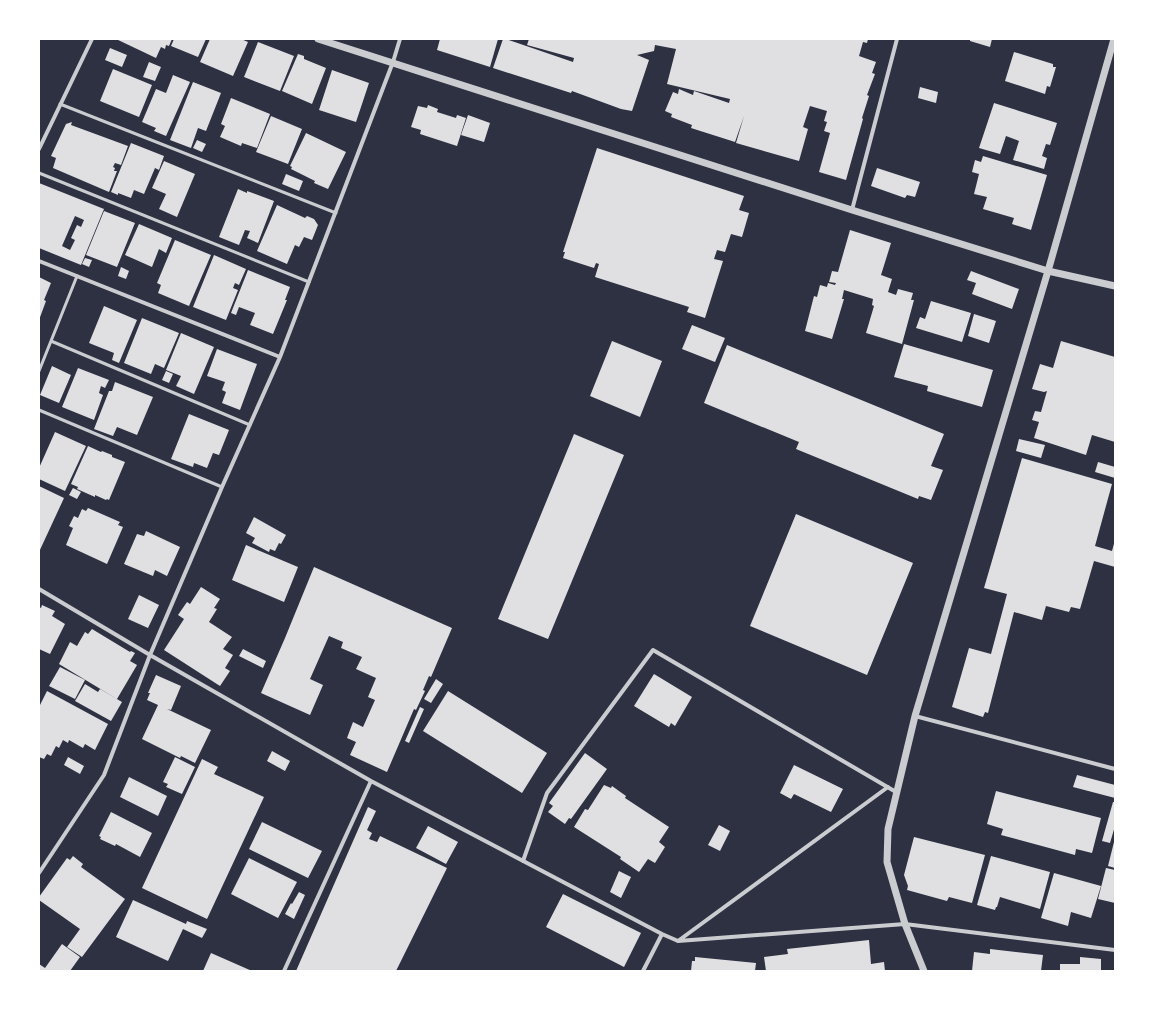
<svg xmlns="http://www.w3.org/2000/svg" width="1154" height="1010" viewBox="0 0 1154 1010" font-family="'Roboto Condensed',sans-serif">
<rect width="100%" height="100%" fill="#2d3142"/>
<path fill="#e0e0e3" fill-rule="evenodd" d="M116,39h56l-3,7 -3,-1 -1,4 -4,-2 -5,11z
M174,39h32l-8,18 -27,-11z
M210,39h31l7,3 -15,34 -33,-14z
M440,39h58l-8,28 -53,-17z
M503,39h3l67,23 1,-4 -47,-13 2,-6h339l-1,4 -4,-1 -4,14 17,6 -4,11 3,1 -8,21 2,1 -7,22 1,1 -17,61 -27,-8 11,-39 -6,-2 3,-9 -3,-1 3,-10 -17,-5 -7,21 5,2 -9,32 -63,-18 8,-27 -9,26 -44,-14 1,-3 -21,-8 1,-3 -7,-3 8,-19 5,2 1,-5 14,6 1,-4 35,12 1,-4 -63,-15 9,-35 -21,-4 -1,6 -17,4 12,5 -17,51 -11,-2 -49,-18 -1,2 -78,-25z
M970,39h22l-2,8 -20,-6z
M258,42l36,14 -14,35 -36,-14z
M110,48l17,7 -5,12 -17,-7z
M1014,52l39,12v3h3l-6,20 -3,-1 -2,8 -40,-13z
M298,54l6,2v3l22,9 -14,36 -30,-13z
M149,62l12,5 -6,14 -12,-4z
M113,69l39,16 -13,32 -39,-16z
M332,70l37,13 -13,39 -37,-12z
M173,75l17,7 -24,54 -12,-5 2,-3 -14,-6 14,-33 10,4z
M193,82l28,11 -15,38 -8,-3 -7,20 -21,-8z
M920,87l18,5 -2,11 -18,-5z
M231,98l39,16 -13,34 -15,-5 -1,3 -21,-9 5,-11 -4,-2z
M994,103l63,20 -7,22 -4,-1 -4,12 5,2 -3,11 -31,-9 6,-19 -13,-5 -6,18 -21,-6z
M428,105l10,4 -1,3 19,6 1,-3 9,3 -9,28 -37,-12 1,-4 -10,-3 7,-21 9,2z
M468,115l22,8 -6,19 -23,-7z
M271,116l31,13 -14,35 -32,-12z
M72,122l-1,3 57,21 -7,19 -6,-2 -2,4 2,1 -1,3h3l-8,21 -56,-24 3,-10 -5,-2 15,-32z
M306,133l40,19 -18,37 -14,-6 1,-2 -24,-12 1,-2 -2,-1z
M197,140l9,4 -4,8 -9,-4z
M131,143l33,13 -5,14 -4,-2 -11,26 -10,-4 -3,8 -13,-5v2l-7,-3z
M597,148l147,48 -5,14 10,3 -7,24 -11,-3 -6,18 -8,-2 -3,9 9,2 -18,57 -18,-6 2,-5 -94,-30 4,-13 -3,-1 -2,5 -31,-10 2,-6h-2z
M983,156l64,19 -16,55 -19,-6 2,-6 -31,-9 4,-12 -13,-3 5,-20 -7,-2 3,-12 6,2z
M164,161l31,13 -18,43 -18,-8 7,-15 -14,-6z
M877,168l43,14 -5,15 -8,-2 -2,3 -34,-12z
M286,174l17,7 -4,10 -17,-7z
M39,183l65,26 -23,56 -42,-17zM75,216l9,4 -3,7 -4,-2 -6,13 4,2 -5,10 -8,-4z
M238,189l9,4v-2l27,10 -16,42 -11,-5 3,-7 -5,-1 -6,15 -20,-8z
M277,205l28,13 2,-2 7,3 4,6 -6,15 -8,-3 -5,10 -4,-2 -8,19 -30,-13z
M104,211l31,12 -18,44 -31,-12z
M139,224l33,14 -6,15 -7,-4 -7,18 -27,-12z
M850,230l41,13 -10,32 11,4 -4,13 8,3 2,-6 15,4 -2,7h3l-12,44 -36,-11 8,-27 -2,-1 1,-6 -29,-9 -2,9h2l-12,40 -27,-8 9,-35 3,1 3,-12 7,2 1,-4 7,2 1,-2 -7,-1 3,-11 6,1z
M175,240l36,15 -22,51 -31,-13 3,-8 -4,-2z
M214,255l32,14 -7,16 -4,-2 -2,5 5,2 -12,30 -33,-13z
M85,258l7,2 -3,7 -7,-3z
M121,267l8,4 -3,8 -8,-3z
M248,270l42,17 -5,13h2l-14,34 -23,-9 5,-12 -16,-6 -3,8 -5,-2z
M971,271l48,18 -7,20 -40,-15 4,-11 -9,-3z
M39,277l12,6 -7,17 2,1 -7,19z
M931,301l40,12 -9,29 -46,-14 4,-11 5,2z
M104,306l33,14 -18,43 -7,-3 2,-7 -25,-10z
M974,314l22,7 -7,22 -21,-7z
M142,318l37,15 -15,35 -9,-4 -4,10 -27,-11z
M692,325l33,13 -10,24 -33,-13z
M181,333l33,14 -20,47 -18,-8 5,-10 -15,-6z
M612,341l50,20 -22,56 -50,-21z
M1061,341l54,16v85l-23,-7 -6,20 -52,-17 5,-16 -7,-2 3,-9 6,1 6,-21 -3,1 -12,-3 8,-25 13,4z
M904,344l89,26 -11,37 -55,-16 1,-5 -34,-9z
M727,345l217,89 -13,32 12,4 -12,30 -12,-4 -1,3 -122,-50 3,-7 -95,-39z
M217,349l40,15 -17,46 -18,-7 4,-11 -4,-2 3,-8 -18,-6z
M52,366l19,9 -12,28 -19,-8z
M78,368l31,12 -4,8 -4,-2 -2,7 4,2 -9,25 -32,-13z
M166,371l7,3 -4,9 -7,-3z
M115,382l38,15 -16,38 -20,-8 -4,9 -19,-7 15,-38h3z
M189,414l40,16 -10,25 -6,-2 -6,15 -13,-5 -1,4 -22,-8z
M55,432l31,14 -21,45 -26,-12v-11z
M574,434l50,21 -76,184 -50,-20z
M1019,439l26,6 -4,13 -25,-7z
M88,446l13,6 1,-1 10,4v2l13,5 -16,38 -2,-1 -1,1 -11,-5v2l-18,-8 1,-2 -7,-3z
M1022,458l90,26 -17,62 17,5 3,-11v27l-21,-6 -14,48 -9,-2 -2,5 -23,-6 -4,14 -28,-8 -26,101 -3,-1 -2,5 -31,-10 17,-59 22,6 16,-60 -23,-6z
M1098,462l17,5v11l-20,-6z
M39,486l25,12 -25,54z
M73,488l8,4 -4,7 -8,-4z
M88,508l32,14 -2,3 5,2 -16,37 -41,-19 7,-17 -4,-2 5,-10 4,2 4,-9 4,2z
M796,514l117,49 -46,112 -117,-49z
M254,517l32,18 -5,9 -2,-1 -4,8 -5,-2 -1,3 -17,-9 3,-5 -9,-5z
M146,531l34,16 -13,29 -12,-6 -2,6 -29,-12 13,-30 7,2z
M246,545l52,22 -14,35 -52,-22z
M314,567l138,61 -21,49 -2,-1 -6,14 2,1 -9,19 -2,-1 -27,63 -37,-17 6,-13 -9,-4 6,-16 10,5 12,-27 -7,-3 8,-19 -20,-9 6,-12 -21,-9 2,-6 -14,-6 -19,43 13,6 -13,30 -49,-22 24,-55z
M201,587l19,12 -6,9 3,1 -8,13 23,15 -9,12 10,6 -8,13 5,3 -10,15 -56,-36 20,-31 -6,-4 9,-13 3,2z
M139,595l20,10 -11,23 -20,-9z
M42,605l13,6 -3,5 13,8 -15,30 -11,-5v-42l2,1z
M92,629l38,23 1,-1 4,2 -5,8 7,4 -20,34 -58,-35 11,-22 7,4 8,-14 3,2z
M243,649l23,12 -3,7 -24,-12z
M60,667l25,13 -10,19 -26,-13z
M654,674l38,23 -17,29 -4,-3 -2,4 -35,-21z
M156,675l25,11 -10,24 -4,-1 44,21 -16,33 -14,-7 -1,2 -38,-19 16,-34 -11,-5 3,-7h-2z
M436,679l7,5 -12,19 -7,-4z
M85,684l13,8 2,-3 22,13 -11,19 -36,-20z
M47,691l61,33 -13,26 -10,-6 -2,4 -14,-8 -1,3 -5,-3 -4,8 -3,-2 -5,10 -4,-2 -3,5 -5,-2v-50z
M448,691l99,62 -25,40 -99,-62z
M420,707l4,2 -15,34 -4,-2z
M272,751l18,10 -5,10 -18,-10z
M585,753l22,16 -36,50 -2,-1 -4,6 -17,-12 5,-6 -4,-3z
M68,757l16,9 -4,8 -16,-9z
M175,757l20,10 -13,27 -16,-7 2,-3 -5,-2z
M202,759l16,8 -4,7 50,23 -57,122 -65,-31z
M794,765l49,24 -12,23 -37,-18 -3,5 -11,-6z
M1077,775l38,10v13l-42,-11z
M129,777l38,19 -9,20 -38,-19z
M604,785l7,3 1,-2 14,10 -1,2 44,29 -10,15 6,5 -10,16 -7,-4 -9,13 -19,-13 1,-2 -47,-30 11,-18 3,1z
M996,791l105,27 -9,35 -16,-4 -1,6 -74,-20 2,-6 -16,-5z
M1113,802h2v24l-5,17 -8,-2z
M368,807l8,4 -9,19 5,3 -3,6 8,3 3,-6 67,32 -51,103h-100z
M111,812l41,21 -12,24 -24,-13 -1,2 -15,-7 1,-2 -2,-1z
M262,822l60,29 -14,27 -59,-29z
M719,825l11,6 -10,20 -12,-6z
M428,826l30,16 -12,22 -30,-16z
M914,837l71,18 -13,48 -23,-6 -2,4 -40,-11 1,-4 -4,-11z
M1114,842h1v26l-7,-2z
M73,856l10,8 -2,3 44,32 -43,58 -15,-10 13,-18 -41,-29v-3l28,-39 3,2z
M991,856l59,16 -10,37 -40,-12 -3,10h-1l-1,3 -18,-5z
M249,858l48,24 -19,36 -47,-24z
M1106,868l9,2v33l-17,-4z
M619,871l12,6 -10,21 -11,-6z
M1054,873l47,13 -10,32 -20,-6 -3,14 -27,-8z
M299,892l6,3 -11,24 -9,-5 6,-11 1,1z
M563,894l78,39 -17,34 -78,-40z
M133,900l53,24 1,-3 20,8 -5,9 -19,-9 -15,32 -52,-24z
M869,940l2,24 13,-2 1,9h-119l-2,-14 24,-3 -1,-5z
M62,944l18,13 -10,14h-31v-7l6,4z
M990,949l53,6 -2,16h-69l2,-19 16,2z
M211,953l41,18h-49z
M695,957l61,6 -1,8h-64l1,-10h3z
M1080,957l21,2v12h-41v-7h20z"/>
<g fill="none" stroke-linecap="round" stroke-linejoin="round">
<path stroke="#caccd0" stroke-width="3" d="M60,104l276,109
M39,173l270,109
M51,341l199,84
M39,371l38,-95
M39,410l183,77"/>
<path stroke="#caccd0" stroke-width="4" d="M39,149l53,-110
M852,210l45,-171
M39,261l241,96
M39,589l111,66 221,126 291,153 16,7 210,-154
M915,716l200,53
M523,861l24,-68 106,-143 243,142
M39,873l65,-98 46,-120 72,-168 58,-130 113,-295 7,-23
M678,941l227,-17 210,26
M284,971l87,-190
M643,971l19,-37"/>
<path stroke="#caccd0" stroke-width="7" d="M318,39l534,171 196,61 67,15
M924,971l-19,-47 -18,-62 1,-33 27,-113 133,-445 66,-232"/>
</g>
<rect width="1154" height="1010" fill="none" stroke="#ffffff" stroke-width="80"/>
</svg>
